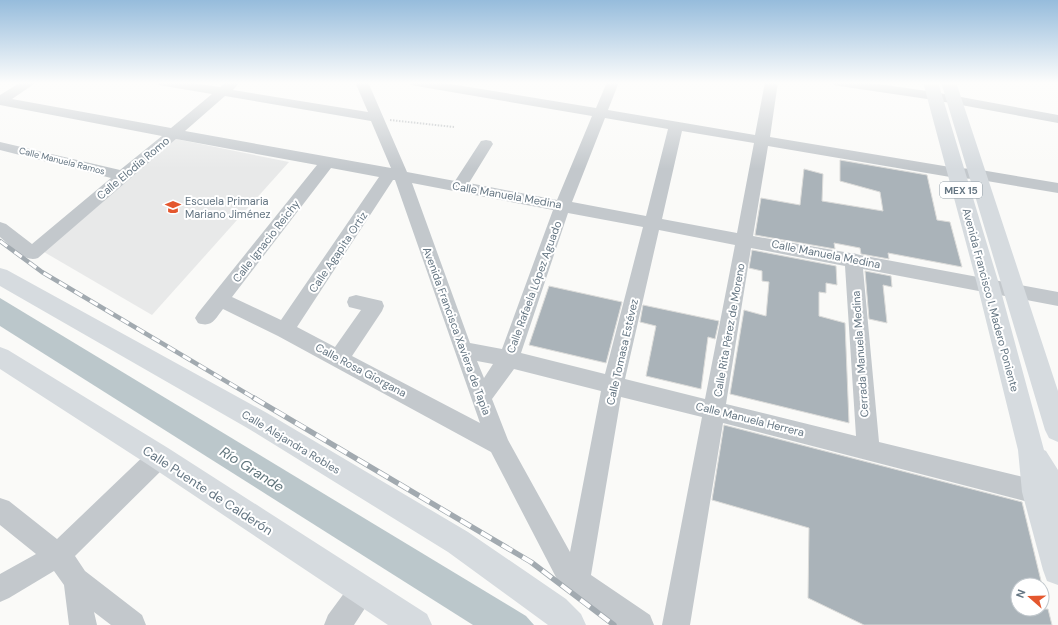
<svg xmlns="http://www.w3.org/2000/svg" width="1058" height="625" viewBox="0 0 1058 625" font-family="'DM Sans',sans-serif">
<rect width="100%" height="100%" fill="#fafaf8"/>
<path fill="#e8e9e9" d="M176,139l113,23 -137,153 -108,-63z"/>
<path fill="#bbc7cb" d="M0,298l526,318 8,9h-61l-473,-299z"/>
<path fill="#aab3b9" stroke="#dcdcda" d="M840,160l87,15 10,45 13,2 12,45 -74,-14 1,6 -28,-5 -1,-6 -26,-5 1,6 -80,-14 6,-37 39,7 4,-36 19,5 -1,27 61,10 -3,-19 -40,-11z
M752,250l84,16 1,19 -11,-2v10l-7,-1v24l26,7 4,100 -119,-29 14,-84 22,6 3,-34 -7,-1v-10l-13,-3z
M865,271l26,5 1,11 -9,-2 4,38 -18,-4z
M549,286l73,16 -16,61 -77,-18z
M643,305l76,16 -4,18 -7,-2 -7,52 -55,-13 10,-50 -16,-4z
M724,425l298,77 20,83h-24v24h30l4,16h-188l-56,-27 1,-70 -97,-28z"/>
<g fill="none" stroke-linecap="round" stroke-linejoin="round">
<path stroke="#bbbfc2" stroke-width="2" stroke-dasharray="1.5 1.5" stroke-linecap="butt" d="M390,120l64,7"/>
<path fill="#c3c8cc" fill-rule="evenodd" d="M21,82h16l-25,17 159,29 41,-34 -48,-8 -5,-1 -1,-3h29l33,5 6,-5h14l-7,8 135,22 -13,-30h13l39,90 48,9 26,-40 5,-1 5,1 2,3 -24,39 88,17 35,-84 -176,-30 -5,-1 -1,-3h29l157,26 11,-26h12l-11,28 147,25 10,-53h13l-8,55 186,31 19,1 83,14v10l-83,-14 -19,-1 -188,-32 -15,90 97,17h3l7,2 198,37v14l-195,-37 16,173 157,38 8,4 4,8 -4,8 -8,4 -313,-81 -33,202h-28l40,-208 -81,-20 -30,178 59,40 4,10h-37l-58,-42 -68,-131 -213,-116 -55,-27c-8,10 -11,19 -25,14l-3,-5 3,-5 119,-148 -141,-26 -138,119c-14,5 -27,-12 -38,-21v-15l6,2 26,20 79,-66 -111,-28v-8l120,28 42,-34 -162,-31v-10zM225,96l146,25 20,47 -206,-37zM605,118l63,11 -22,87 -74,-14zM682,131l72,12 -17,90 -75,-14zM331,168l48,9 -98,143 -49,-23zM393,180h2l85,243 -128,-67 30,-45 2,-5 -2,-5 -26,-6 -7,2 -2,5 2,5 12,3 -26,37 -38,-20zM412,183l141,27 -51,139 -32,-6zM568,213l75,14 -38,147 -84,-21zM659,230l76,15 -30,154 -80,-20zM751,248l94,18 11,170 -130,-32zM477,361l16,3 -9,14zM514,369l87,22 -31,161 -62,-112 -16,-41z
M832,82h33l69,10 124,23v8l-124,-23 -95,-14 -5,-1z
M159,446l8,3 3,8 -3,8 -92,91 10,15 57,44 4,10h-35l-17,-13 3,13h-28l-5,-40 -10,-14 -45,27 -9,4v-28l36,-20 -36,-29v-27l9,3 48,38 94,-90z
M362,577l9,4 4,9 -4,9 -17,26h-30l4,-10 25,-34z"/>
<path fill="#d6dbdf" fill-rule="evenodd" d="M923,82h15l61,202 45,166 2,1 12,19v115l-11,-4 -4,-11 -21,-78 -4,-42 -41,-166z
M941,82h15l102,309v51l-9,-4 -4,-8z
M0,268l7,2 260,143 201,119 98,67 15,15 5,11h-38l-100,-73 -199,-123 -249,-143z
M0,347l8,3 160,98 259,166 5,11h-44l-238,-159 -150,-97z"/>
<defs>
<path id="rail-far1" d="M0,241l42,31 214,127"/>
<path id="rail" d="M254,398l277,164 83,63"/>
</defs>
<use href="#rail-far1" stroke="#a2aab0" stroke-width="4.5"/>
<use href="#rail" stroke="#a2aab0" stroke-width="5.5"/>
<use href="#rail-far1" stroke="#fff" stroke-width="3" stroke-dasharray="9" stroke-linecap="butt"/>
<use href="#rail" stroke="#fff" stroke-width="4" stroke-dasharray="12" stroke-linecap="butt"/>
</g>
<linearGradient id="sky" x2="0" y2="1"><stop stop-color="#96bcdc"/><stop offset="0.49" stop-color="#fdfdfc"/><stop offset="1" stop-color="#fdfdfc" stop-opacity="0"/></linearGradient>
<rect width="1058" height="169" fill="url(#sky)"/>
<defs>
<symbol id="school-bare" viewBox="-9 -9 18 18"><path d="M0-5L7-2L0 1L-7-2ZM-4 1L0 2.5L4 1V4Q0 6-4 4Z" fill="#e4572e" stroke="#fff" stroke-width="2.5" paint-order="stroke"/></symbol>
</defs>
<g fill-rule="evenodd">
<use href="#school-bare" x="162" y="196" width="22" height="22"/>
</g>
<g text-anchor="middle" stroke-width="4" stroke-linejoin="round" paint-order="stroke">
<g font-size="9" fill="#657683" stroke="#fff">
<text transform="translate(62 161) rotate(14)" y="3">Calle Manuela Ramos</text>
</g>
<rect fill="#fff" stroke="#939fa8" stroke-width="1" x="940" y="182" width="42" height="16" rx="3"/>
<g font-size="10" font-weight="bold" fill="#657683">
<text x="961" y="194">MEX 15</text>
</g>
<g font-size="11" fill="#657683" stroke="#fff">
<text transform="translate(133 168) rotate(-40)" y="4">Calle Elodia Romo</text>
<text transform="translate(507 195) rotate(10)" y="4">Calle Manuela Medina</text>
<text transform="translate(266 241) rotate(-52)" y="4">Calle Ignacio Reichy</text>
<text transform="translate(338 252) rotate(-56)" y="4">Calle Agapita Ortiz</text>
<text transform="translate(826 254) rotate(11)" y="4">Calle Manuela Medina</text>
<text transform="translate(534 287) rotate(-70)" y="4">Calle Rafaela López Aguado</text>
<text transform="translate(991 300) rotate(75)" y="4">Avenida Francisco I. Madero Poniente</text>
<text transform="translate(729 330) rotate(-80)" y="4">Calle Rita Pérez de Moreno</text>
<text transform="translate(457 331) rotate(70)" y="4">Avenida Francisca Xaviera de Tapia</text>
<text transform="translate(622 352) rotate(-77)" y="4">Calle Tomasa Estévez</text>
<text transform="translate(860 354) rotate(-94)" y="4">Cerrada Manuela Medina</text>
<text transform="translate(361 370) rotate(28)" y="4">Calle Rosa Giorgana</text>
<text transform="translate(750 419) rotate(14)" y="4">Calle Manuela Herrera</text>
<text transform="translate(291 442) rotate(31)" y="4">Calle Alejandra Robles</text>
</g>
<g font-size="11" fill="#657683" stroke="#fff" text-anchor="start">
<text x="185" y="205">Escuela Primaria<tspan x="185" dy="13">Mariano Jiménez</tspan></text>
</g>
<g font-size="13" fill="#657683" stroke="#fff">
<text transform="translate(208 490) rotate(33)" y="5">Calle Puente de Calderón</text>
</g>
<g font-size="14" font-style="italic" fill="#60757c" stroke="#fff">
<text transform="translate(252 469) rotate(32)" y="5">Río Grande</text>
</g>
</g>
<g transform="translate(1030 597) rotate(290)"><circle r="19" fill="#ffffff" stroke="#c1c8cd"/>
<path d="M0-3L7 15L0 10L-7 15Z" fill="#e4572e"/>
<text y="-6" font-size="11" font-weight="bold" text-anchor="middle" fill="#657683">N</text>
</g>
</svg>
